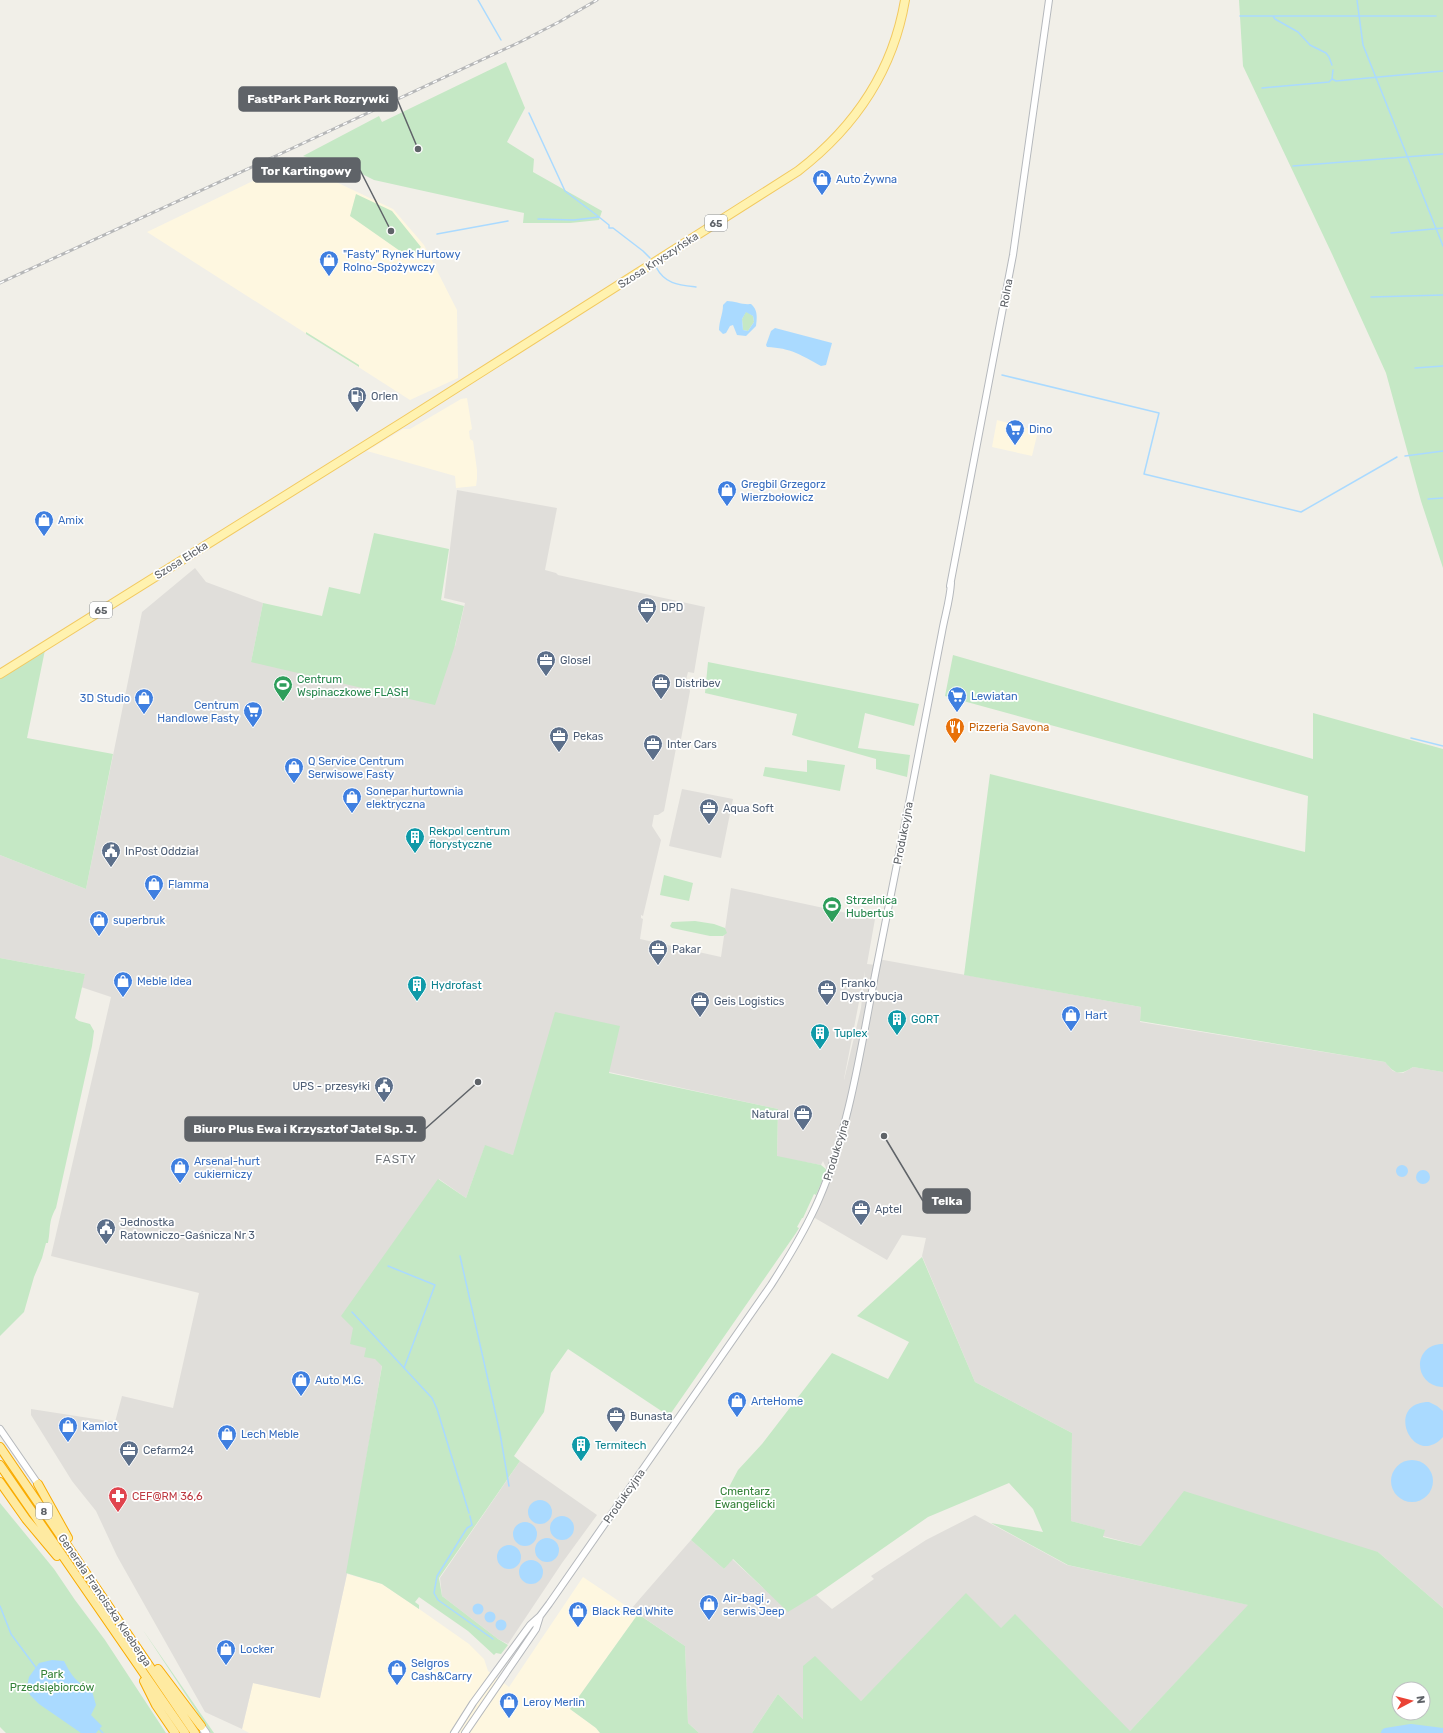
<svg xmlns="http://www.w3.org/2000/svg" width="1443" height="1733" viewBox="0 0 1443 1733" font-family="Rubik,sans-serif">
<rect width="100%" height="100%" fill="#f1efe8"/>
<path fill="#fef7e0" d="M259,178l75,3 59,28 31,36 33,65 1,68 -48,22 -263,-168z
M467,398l5,31 -3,2 1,8 3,2 4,29v9l-1,7 -20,2 -1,-12 -88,-25 36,-22h7l51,-30z
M997,420l41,11 -6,25 -40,-9z
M347,1574l35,10 40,27 47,33 15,15 4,12 21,16 74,-110 55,37 -68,95 26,19 4,5h-351l-7,-4 11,-46 67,14z"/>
<path fill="#e0deda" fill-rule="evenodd" d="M457,490l100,18 -12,62 11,3 2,2 147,32 -11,66 -6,-1 -2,8 4,11 -9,48 -3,-1 -14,73 -6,4h-4l-2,11 9,14 -18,76 -2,-1v3l2,1 -3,20 81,18 10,-69 144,31 -8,45 10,1 1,-6 263,48 -1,15 245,40 8,9 7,2h3l10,-6 30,5v536l-65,-56 -237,-6 -38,-10 1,-6 -33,-9 1,-88 -97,-51 -53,-126 4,-18 -24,-3 -15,25 -79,-46 19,-44 -4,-9 -2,4 -44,-8 1,-48 -169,-37 -96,83 -28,-9 -19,52 -27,-19 -86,149 13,20 16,17 -35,209 -27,124 -67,-15 -11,46 -37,-17 -88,-156 -21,-45 -24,-30 -41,-66v-6l84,13 7,-26 51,12 26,-115 -148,-37 60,-259 -30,-10 4,-13 -85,-16v-103l86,34 56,-277 53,-44 11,14 57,21 -12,59 204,-16 10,-43 -21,-5zM865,971l-4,37 -17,72v-1z
M682,789l51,10 -12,59 -52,-12z
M520,1461l77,54 -35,48 -54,81 -10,-5 -56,-43 -2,-18z
M975,1515l92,50 182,40 -119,126 5,2 -234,-72 -40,40 -58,-35 1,54 -26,-26 -26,39h-53l-11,-10 -3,-77 -54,-37 60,-69 33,29 8,-10 56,52 28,-16 16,14 42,-30 -3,-3 55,-36z"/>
<path fill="#c5e8c5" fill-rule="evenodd" d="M1239,0h204v568l-22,-67 -35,-128 -54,-119 -89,-188z
M506,62l19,46 -18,34 27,17 -1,13 69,39 -3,9 -29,3h-47l1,-10 -150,-33 -20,-10 -51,-14 76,-40 3,6z
M356,194l36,17 29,36 -11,11 -60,-42z
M746,311l7,5 1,6 -6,9 -5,-1 -1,-11z
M306,332l53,33v2l-53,-33z
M374,533l75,16 -8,51 23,6 -9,39 -20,60 -184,-43 12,-59 59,13 7,-29 31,7z
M45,650l-18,88 86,16 -27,135 -86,-34v-176z
M953,655l360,104v-46l130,36v323l-30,-5c-14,9 -18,7 -28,-5l-245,-41 1,-14 -177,-32 26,-201 315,78 3,-56 -363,-100z
M708,662l211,42 -5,22 -49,-13 -7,35 52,7 -3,22 -31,-8v-10l-84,-24 5,-21 -92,-21z
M807,760l38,5 -5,26 -77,-15 2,-9 42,5z
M664,875l29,8 -4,18 -29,-6z
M695,921l19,3 11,4 2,5 -4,3h-13l-38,-8 -2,-2 2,-4z
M0,958l85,16 -10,44 4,3 11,3 4,7 -2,15 -36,162c-8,14 -5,20 -8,35h-2l-4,15 -8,19 -10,35 -24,24z
M555,1012l65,14 -11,47 169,36 -1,47 44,9 6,5 -11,25 -2,-1 -11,24h-1l-5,9 2,1 -3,5 -127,183 -101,-67 -17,24 -7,39 -30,44 6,5 -81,117 3,18 56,43 10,6 -7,9 -5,-1 -2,2 -26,-24 -49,-34 -4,5 4,3v4l-37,-25 -36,-11 36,-207 -7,-7 -11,-2 2,-9 -16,-4 3,-16 -12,-12 97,-137 28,19 19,-53 28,10z
M922,1257l53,125 97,51 -1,88 34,9 -2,7 38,9 43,-55 194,61 65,56v125h-691l26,-39 25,25v-53l12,-10 46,45 105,-108 35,35 14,-14 115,117 118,-126 -180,-40 -77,-42 52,9 -10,-23 -24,-26 -81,34 -112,78 -28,17 -55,-53 -9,10 -33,-29 28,-34 19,-36 24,-26 70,-91 56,26 21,-37 -52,-26zM1399,1689h24v24h-24z
M0,1503l54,66 21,31 30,40 61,93h-160l-6,-6z
M638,1614l47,32 3,77 11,10h-99l-4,-5 -26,-19z
M143,1630l71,103h-3z"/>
<path fill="#aadaff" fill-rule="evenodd" d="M727,301c8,0 15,4 24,3 7,6 6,13 5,22l-10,10 -9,-1 -4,-10 -3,1 -4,7 -3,1 -4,-4c0,-9 4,-16 4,-25zM746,312l7,4 1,6 -6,9 -5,-1 -1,-11z
M775,328l57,15 -6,22 -5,1c-20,-11 -30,-18 -54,-19l-1,-2 5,-14z
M1396 1171a6 6 0 1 1 12 0a6 6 0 1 1-12 0Z
M1416 1177a7 7 0 1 1 14 0a7 7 0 1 1-14 0Z
M1443,1344v43h-1c-30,-3 -29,-43 1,-43z
M1429,1402l8,4 6,5v26c-30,33 -60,-35 -14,-35z
M1391 1481a21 21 0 1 1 42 0a21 21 0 1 1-42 0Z
M528 1512a12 12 0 1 1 24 0a12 12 0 1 1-24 0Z
M550 1528a12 12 0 1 1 24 0a12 12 0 1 1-24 0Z
M513 1534a12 12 0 1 1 24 0a12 12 0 1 1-24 0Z
M535 1550a12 12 0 1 1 24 0a12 12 0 1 1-24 0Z
M497 1557a12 12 0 1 1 24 0a12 12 0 1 1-24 0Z
M519 1572a12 12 0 1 1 24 0a12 12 0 1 1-24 0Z
M472.5 1609a5.5 5.5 0 1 1 11 0a5.5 5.5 0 1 1-11 0Z
M484.5 1617a5.5 5.5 0 1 1 11 0a5.5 5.5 0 1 1-11 0Z
M495.5 1625a5.5 5.5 0 1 1 11 0a5.5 5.5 0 1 1-11 0Z
M52,1660l12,1c8,16 13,21 28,30l4,14 -5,10 11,11 -6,7h-15l-42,-29 -9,-9 -3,-9 2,-9 10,-14z"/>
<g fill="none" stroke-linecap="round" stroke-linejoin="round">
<path stroke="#aadaff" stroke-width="1.5" d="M478,0l23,40
M1357,0l6,45 80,201
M1240,16h196
M1273,16l2,3 23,13 12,13 16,8 3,4 3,8
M1332,79l1,-9
M1262,88l67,-6 3,-3 4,2 107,-10
M529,113l36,78 34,26 -25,3 -36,-1
M1293,166l150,-12
M599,217l10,8v3h4l30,23 7,7
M1391,233l52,-5
M437,234l71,-13
M656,267c9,17 22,18 40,20
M1371,297l72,-2
M1415,368l28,-2
M1002,375l157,38 -15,61 157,38 96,-55
M1405,456l38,-5
M1428,499l15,-1
M1411,738l32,8
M460,1256l40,177 9,53
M388,1266l47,19 -31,83
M352,1312l80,86 5,11 32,104
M470,1516l2,9 -5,3 -30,48 -3,17 4,7 55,39
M0,1606l11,28 26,35
M99,1729l4,4"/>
<path stroke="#aadaff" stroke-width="10" d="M1386,1733l25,-4 32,4"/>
<defs>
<path id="tertiary" d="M950,586l63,-331 36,-255
M0,1429l38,55
M454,1733l19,-30 57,-78 10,-9 9,-12 222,-319c18,-28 35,-56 48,-86 32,-74 43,-160 59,-239 22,-109 43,-219 64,-328 3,-17 8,-32 9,-49
M465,1733l71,-104 4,-13"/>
<path id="secondary" d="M201,1726l5,7"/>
<path id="primary" d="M0,674l406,-254 392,-249c57,-44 95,-100 107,-171"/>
<path id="trunk" d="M0,1447l195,286
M0,1465l185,268
M0,1482l26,37 31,37
M38,1484l30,54
M158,1669l43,57
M144,1681l12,24 19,28"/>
</defs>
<use href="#tertiary" stroke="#b5b8bc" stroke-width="8"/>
<use href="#secondary" stroke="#b6babf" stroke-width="9"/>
<use href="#primary" stroke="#f2c960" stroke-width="10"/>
<use href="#trunk" stroke="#f9ab00" stroke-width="10"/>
<use href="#tertiary" stroke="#fff" stroke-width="6"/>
<use href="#secondary" stroke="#fff" stroke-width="7"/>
<use href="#primary" stroke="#fff2af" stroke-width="8"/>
<use href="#trunk" stroke="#feeaa1" stroke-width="8"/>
<defs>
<path id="rail" d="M0,283l280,-129 240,-112 39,-20 38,-22"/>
</defs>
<use href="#rail" stroke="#b6b7b8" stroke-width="3"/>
<use href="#rail" stroke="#fff" stroke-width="1.5" stroke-dasharray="4.5" stroke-linecap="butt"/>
</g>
<defs>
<symbol id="shop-pin" viewBox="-11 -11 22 30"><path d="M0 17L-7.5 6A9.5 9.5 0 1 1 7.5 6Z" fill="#3f7fe0" stroke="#fff"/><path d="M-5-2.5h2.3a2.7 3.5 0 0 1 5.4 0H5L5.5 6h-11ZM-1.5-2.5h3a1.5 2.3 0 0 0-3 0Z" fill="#fff"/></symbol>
<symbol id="fuel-pin" viewBox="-11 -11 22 30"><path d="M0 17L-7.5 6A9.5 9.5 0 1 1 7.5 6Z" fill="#5c6f8a" stroke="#fff"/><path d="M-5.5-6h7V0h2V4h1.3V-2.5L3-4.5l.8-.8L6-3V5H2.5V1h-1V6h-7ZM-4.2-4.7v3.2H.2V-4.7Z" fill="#fff"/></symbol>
<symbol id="supermarket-pin" viewBox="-11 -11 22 30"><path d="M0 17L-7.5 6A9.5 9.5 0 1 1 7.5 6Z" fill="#3f7fe0" stroke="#fff"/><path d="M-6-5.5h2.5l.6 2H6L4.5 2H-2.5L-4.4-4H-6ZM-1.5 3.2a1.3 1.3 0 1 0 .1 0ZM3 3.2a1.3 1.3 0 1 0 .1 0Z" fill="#fff"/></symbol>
<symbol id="office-pin" viewBox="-11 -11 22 30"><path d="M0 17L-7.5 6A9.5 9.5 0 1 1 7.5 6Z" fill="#5c6f8a" stroke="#fff"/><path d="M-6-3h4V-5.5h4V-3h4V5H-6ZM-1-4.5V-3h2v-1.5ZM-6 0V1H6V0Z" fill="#fff"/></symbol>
<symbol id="stadium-pin" viewBox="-11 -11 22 30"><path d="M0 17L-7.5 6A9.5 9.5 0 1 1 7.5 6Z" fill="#2e9e5b" stroke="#fff"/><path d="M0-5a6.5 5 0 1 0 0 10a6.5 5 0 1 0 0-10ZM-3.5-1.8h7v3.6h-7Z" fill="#fff"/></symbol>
<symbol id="restaurant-pin" viewBox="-11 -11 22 30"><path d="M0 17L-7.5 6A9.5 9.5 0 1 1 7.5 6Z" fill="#e8710a" stroke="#fff"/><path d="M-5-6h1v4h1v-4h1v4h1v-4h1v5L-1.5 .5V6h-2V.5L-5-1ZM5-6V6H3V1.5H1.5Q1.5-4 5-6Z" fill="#fff"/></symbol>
<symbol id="building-pin" viewBox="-11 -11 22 30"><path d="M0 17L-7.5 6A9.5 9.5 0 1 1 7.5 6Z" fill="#0f9aa8" stroke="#fff"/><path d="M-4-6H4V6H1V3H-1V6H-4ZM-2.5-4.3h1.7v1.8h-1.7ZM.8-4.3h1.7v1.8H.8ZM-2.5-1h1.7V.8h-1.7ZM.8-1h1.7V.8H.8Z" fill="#fff"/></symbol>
<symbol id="civic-pin" viewBox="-11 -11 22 30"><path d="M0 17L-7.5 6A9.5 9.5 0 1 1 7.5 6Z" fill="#5c6f8a" stroke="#fff"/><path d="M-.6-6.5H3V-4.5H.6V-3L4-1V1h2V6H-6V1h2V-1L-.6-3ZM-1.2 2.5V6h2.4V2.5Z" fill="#fff"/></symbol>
<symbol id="pharmacy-pin" viewBox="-11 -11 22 30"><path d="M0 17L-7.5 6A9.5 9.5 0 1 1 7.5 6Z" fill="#e0444e" stroke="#fff"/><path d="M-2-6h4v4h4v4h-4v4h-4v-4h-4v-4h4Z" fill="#fff"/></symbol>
</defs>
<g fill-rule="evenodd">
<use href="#shop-pin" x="811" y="168" width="22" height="30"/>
<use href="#shop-pin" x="318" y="249" width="22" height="30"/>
<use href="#fuel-pin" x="346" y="385" width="22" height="30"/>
<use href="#supermarket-pin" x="1004" y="418" width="22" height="30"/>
<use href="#shop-pin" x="716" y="479" width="22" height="30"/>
<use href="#shop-pin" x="33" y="509" width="22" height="30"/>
<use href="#office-pin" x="636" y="596" width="22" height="30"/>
<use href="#office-pin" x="535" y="649" width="22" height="30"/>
<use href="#office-pin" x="650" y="672" width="22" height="30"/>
<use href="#stadium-pin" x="272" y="674" width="22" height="30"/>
<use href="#supermarket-pin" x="946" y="685" width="22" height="30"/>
<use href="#shop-pin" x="133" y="687" width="22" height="30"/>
<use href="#supermarket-pin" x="242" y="700" width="22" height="30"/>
<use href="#restaurant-pin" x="944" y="716" width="22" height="30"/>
<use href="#office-pin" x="548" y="725" width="22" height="30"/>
<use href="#office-pin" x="642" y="733" width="22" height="30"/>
<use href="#shop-pin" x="283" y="756" width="22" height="30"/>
<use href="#shop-pin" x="341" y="786" width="22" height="30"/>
<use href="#office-pin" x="698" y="797" width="22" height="30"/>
<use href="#building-pin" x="404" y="826" width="22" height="30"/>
<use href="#civic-pin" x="100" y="840" width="22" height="30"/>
<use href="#shop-pin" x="143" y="873" width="22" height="30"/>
<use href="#stadium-pin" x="821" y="895" width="22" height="30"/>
<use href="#shop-pin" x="88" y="909" width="22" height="30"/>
<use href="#office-pin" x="647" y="938" width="22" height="30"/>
<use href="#shop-pin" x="112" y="970" width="22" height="30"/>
<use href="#building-pin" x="406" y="974" width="22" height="30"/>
<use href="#office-pin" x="816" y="978" width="22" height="30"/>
<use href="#office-pin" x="689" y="990" width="22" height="30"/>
<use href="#shop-pin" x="1060" y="1004" width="22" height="30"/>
<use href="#building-pin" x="886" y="1008" width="22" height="30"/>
<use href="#building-pin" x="809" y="1022" width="22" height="30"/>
<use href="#civic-pin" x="373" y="1075" width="22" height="30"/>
<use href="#office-pin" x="792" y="1103" width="22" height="30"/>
<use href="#shop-pin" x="169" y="1156" width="22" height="30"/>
<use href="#office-pin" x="850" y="1198" width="22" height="30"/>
<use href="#civic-pin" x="95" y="1217" width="22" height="30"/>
<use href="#shop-pin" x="290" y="1369" width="22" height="30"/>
<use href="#shop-pin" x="726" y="1390" width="22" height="30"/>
<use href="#office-pin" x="605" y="1405" width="22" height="30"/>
<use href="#shop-pin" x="57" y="1415" width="22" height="30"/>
<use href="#shop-pin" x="216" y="1423" width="22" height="30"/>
<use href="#building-pin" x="570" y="1434" width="22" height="30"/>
<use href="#office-pin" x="118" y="1439" width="22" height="30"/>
<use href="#pharmacy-pin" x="107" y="1485" width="22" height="30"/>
<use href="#shop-pin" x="698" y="1593" width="22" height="30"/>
<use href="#shop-pin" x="567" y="1600" width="22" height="30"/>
<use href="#shop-pin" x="215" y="1638" width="22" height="30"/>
<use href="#shop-pin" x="386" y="1658" width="22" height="30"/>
<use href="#shop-pin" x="498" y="1691" width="22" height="30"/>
</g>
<g text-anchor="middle" stroke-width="3.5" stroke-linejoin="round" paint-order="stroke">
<g fill="#fff" stroke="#8f9295" stroke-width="1">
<rect x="705" y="215" width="22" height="16" rx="3"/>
<rect x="90" y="602" width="22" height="16" rx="3"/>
<rect x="36" y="1503" width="16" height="16" rx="3"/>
</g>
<g font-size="10" font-weight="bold" fill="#5f6368">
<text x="716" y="227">65</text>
<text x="101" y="614">65</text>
<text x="44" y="1515">8</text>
</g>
<g font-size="11" fill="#366cbe" stroke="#fff" text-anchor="start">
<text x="836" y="183">Auto Żywna</text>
<text x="343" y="258">"Fasty" Rynek Hurtowy<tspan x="343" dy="13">Rolno-Spożywczy</tspan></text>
<text x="1029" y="433">Dino</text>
<text x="741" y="488">Gregbil Grzegorz<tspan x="741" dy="13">Wierzbołowicz</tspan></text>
<text x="58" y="524">Amix</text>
<text x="971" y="700">Lewiatan</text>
<text x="130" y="702" text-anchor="end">3D Studio</text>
<text x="239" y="709" text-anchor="end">Centrum<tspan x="239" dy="13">Handlowe Fasty</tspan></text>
<text x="308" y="765">Q Service Centrum<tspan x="308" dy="13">Serwisowe Fasty</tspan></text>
<text x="366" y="795">Sonepar hurtownia<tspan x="366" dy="13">elektryczna</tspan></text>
<text x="168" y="888">Flamma</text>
<text x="113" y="924">superbruk</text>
<text x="137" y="985">Meble Idea</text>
<text x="1085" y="1019">Hart</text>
<text x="194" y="1165">Arsenal-hurt<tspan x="194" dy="13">cukierniczy</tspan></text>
<text x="315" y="1384">Auto M.G.</text>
<text x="751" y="1405">ArteHome</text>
<text x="82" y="1430">Kamlot</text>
<text x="241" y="1438">Lech Meble</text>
<text x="723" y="1602">Air-bagi ,<tspan x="723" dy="13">serwis Jeep</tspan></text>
<text x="592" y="1615">Black Red White</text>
<text x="240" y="1653">Locker</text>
<text x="411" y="1667">Selgros<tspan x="411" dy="13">Cash&amp;Carry</tspan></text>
<text x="523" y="1706">Leroy Merlin</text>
</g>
<g font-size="11" fill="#5f6368" stroke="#fff">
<text transform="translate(658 260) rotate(-33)" y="4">Szosa Knyszyńska</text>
<text transform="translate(1006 293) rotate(-80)" y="4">Rolna</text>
<text transform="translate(181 560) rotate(-32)" y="4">Szosa Ełcka</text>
<text transform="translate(903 833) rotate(-79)" y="4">Produkcyjna</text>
<text transform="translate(836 1150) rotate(-73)" y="4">Produkcyjna</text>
<text transform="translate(624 1496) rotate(-55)" y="4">Produkcyjna</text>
<text transform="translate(105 1600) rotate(56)" y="4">Generała Franciszka Kleeberga</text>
</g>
<g font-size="11" fill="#4e5e75" stroke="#fff" text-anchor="start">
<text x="371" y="400">Orlen</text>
<text x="661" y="611">DPD</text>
<text x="560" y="664">Glosel</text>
<text x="675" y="687">Distribev</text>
<text x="573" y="740">Pekas</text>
<text x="667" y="748">Inter Cars</text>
<text x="723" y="812">Aqua Soft</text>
<text x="125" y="855">InPost Oddział</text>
<text x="672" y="953">Pakar</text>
<text x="841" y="987">Franko<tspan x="841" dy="13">Dystrybucja</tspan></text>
<text x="714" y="1005">Geis Logistics</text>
<text x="370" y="1090" text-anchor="end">UPS - przesyłki</text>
<text x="789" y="1118" text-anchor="end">Natural</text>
<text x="875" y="1213">Aptel</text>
<text x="120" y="1226">Jednostka<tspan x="120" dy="13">Ratowniczo-Gaśnicza Nr 3</tspan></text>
<text x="630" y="1420">Bunasta</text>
<text x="143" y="1454">Cefarm24</text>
</g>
<g font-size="11" fill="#27864d" stroke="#fff" text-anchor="start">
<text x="297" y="683">Centrum<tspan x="297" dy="13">Wspinaczkowe FLASH</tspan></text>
<text x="846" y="904">Strzelnica<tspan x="846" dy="13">Hubertus</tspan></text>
</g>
<g font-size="11" fill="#c56008" stroke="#fff" text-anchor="start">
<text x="969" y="731">Pizzeria Savona</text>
</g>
<g font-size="11" fill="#0d838f" stroke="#fff" text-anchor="start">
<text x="429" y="835">Rekpol centrum<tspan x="429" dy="13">florystyczne</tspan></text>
<text x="431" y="989">Hydrofast</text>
<text x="911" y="1023">GORT</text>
<text x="834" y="1037">Tuplex</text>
<text x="595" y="1449">Termitech</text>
</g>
<g font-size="11" fill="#348238" stroke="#fff">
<text x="745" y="1495">Cmentarz<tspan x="745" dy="13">Ewangelicki</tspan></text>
<text x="52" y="1678">Park<tspan x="52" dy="13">Przedsiębiorców</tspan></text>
</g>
<g font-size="11" fill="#be3a42" stroke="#fff" text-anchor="start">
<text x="132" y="1500">CEF@RM 36,6</text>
</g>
<g font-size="12" letter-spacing="1" fill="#70757a" stroke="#fff">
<text x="396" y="1163">FASTY</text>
</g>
</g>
<path fill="none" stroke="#5f6368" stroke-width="1.5" d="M418 149L397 99M391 231L360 170M478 1082L425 1129M884 1136L923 1201"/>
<g fill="#5f6368" stroke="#fff" stroke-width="1.5">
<circle cx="418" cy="149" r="4"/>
<circle cx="391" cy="231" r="4"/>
<circle cx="478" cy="1082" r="4"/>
<circle cx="884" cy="1136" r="4"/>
</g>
<g fill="#5f6368" stroke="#5f6368" stroke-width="1.5">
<rect x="239" y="87" width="158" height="24" rx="4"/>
<rect x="253" y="158" width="107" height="24" rx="4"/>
<rect x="185" y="1117" width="240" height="24" rx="4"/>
<rect x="923" y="1189" width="47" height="24" rx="4"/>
</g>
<g font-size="12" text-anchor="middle" font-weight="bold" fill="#fff">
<text x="318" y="103">FastPark Park Rozrywki</text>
<text x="306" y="175">Tor Kartingowy</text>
<text x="305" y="1133">Biuro Plus Ewa i Krzysztof Jatel Sp. J.</text>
<text x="947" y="1205">Telka</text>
</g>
<g transform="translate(1411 1701) rotate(83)"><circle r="19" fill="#ffffff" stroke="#bfc1c3"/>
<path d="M0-3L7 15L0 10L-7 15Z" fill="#ea4335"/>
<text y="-6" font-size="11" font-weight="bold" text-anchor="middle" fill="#5f6368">N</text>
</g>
</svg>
